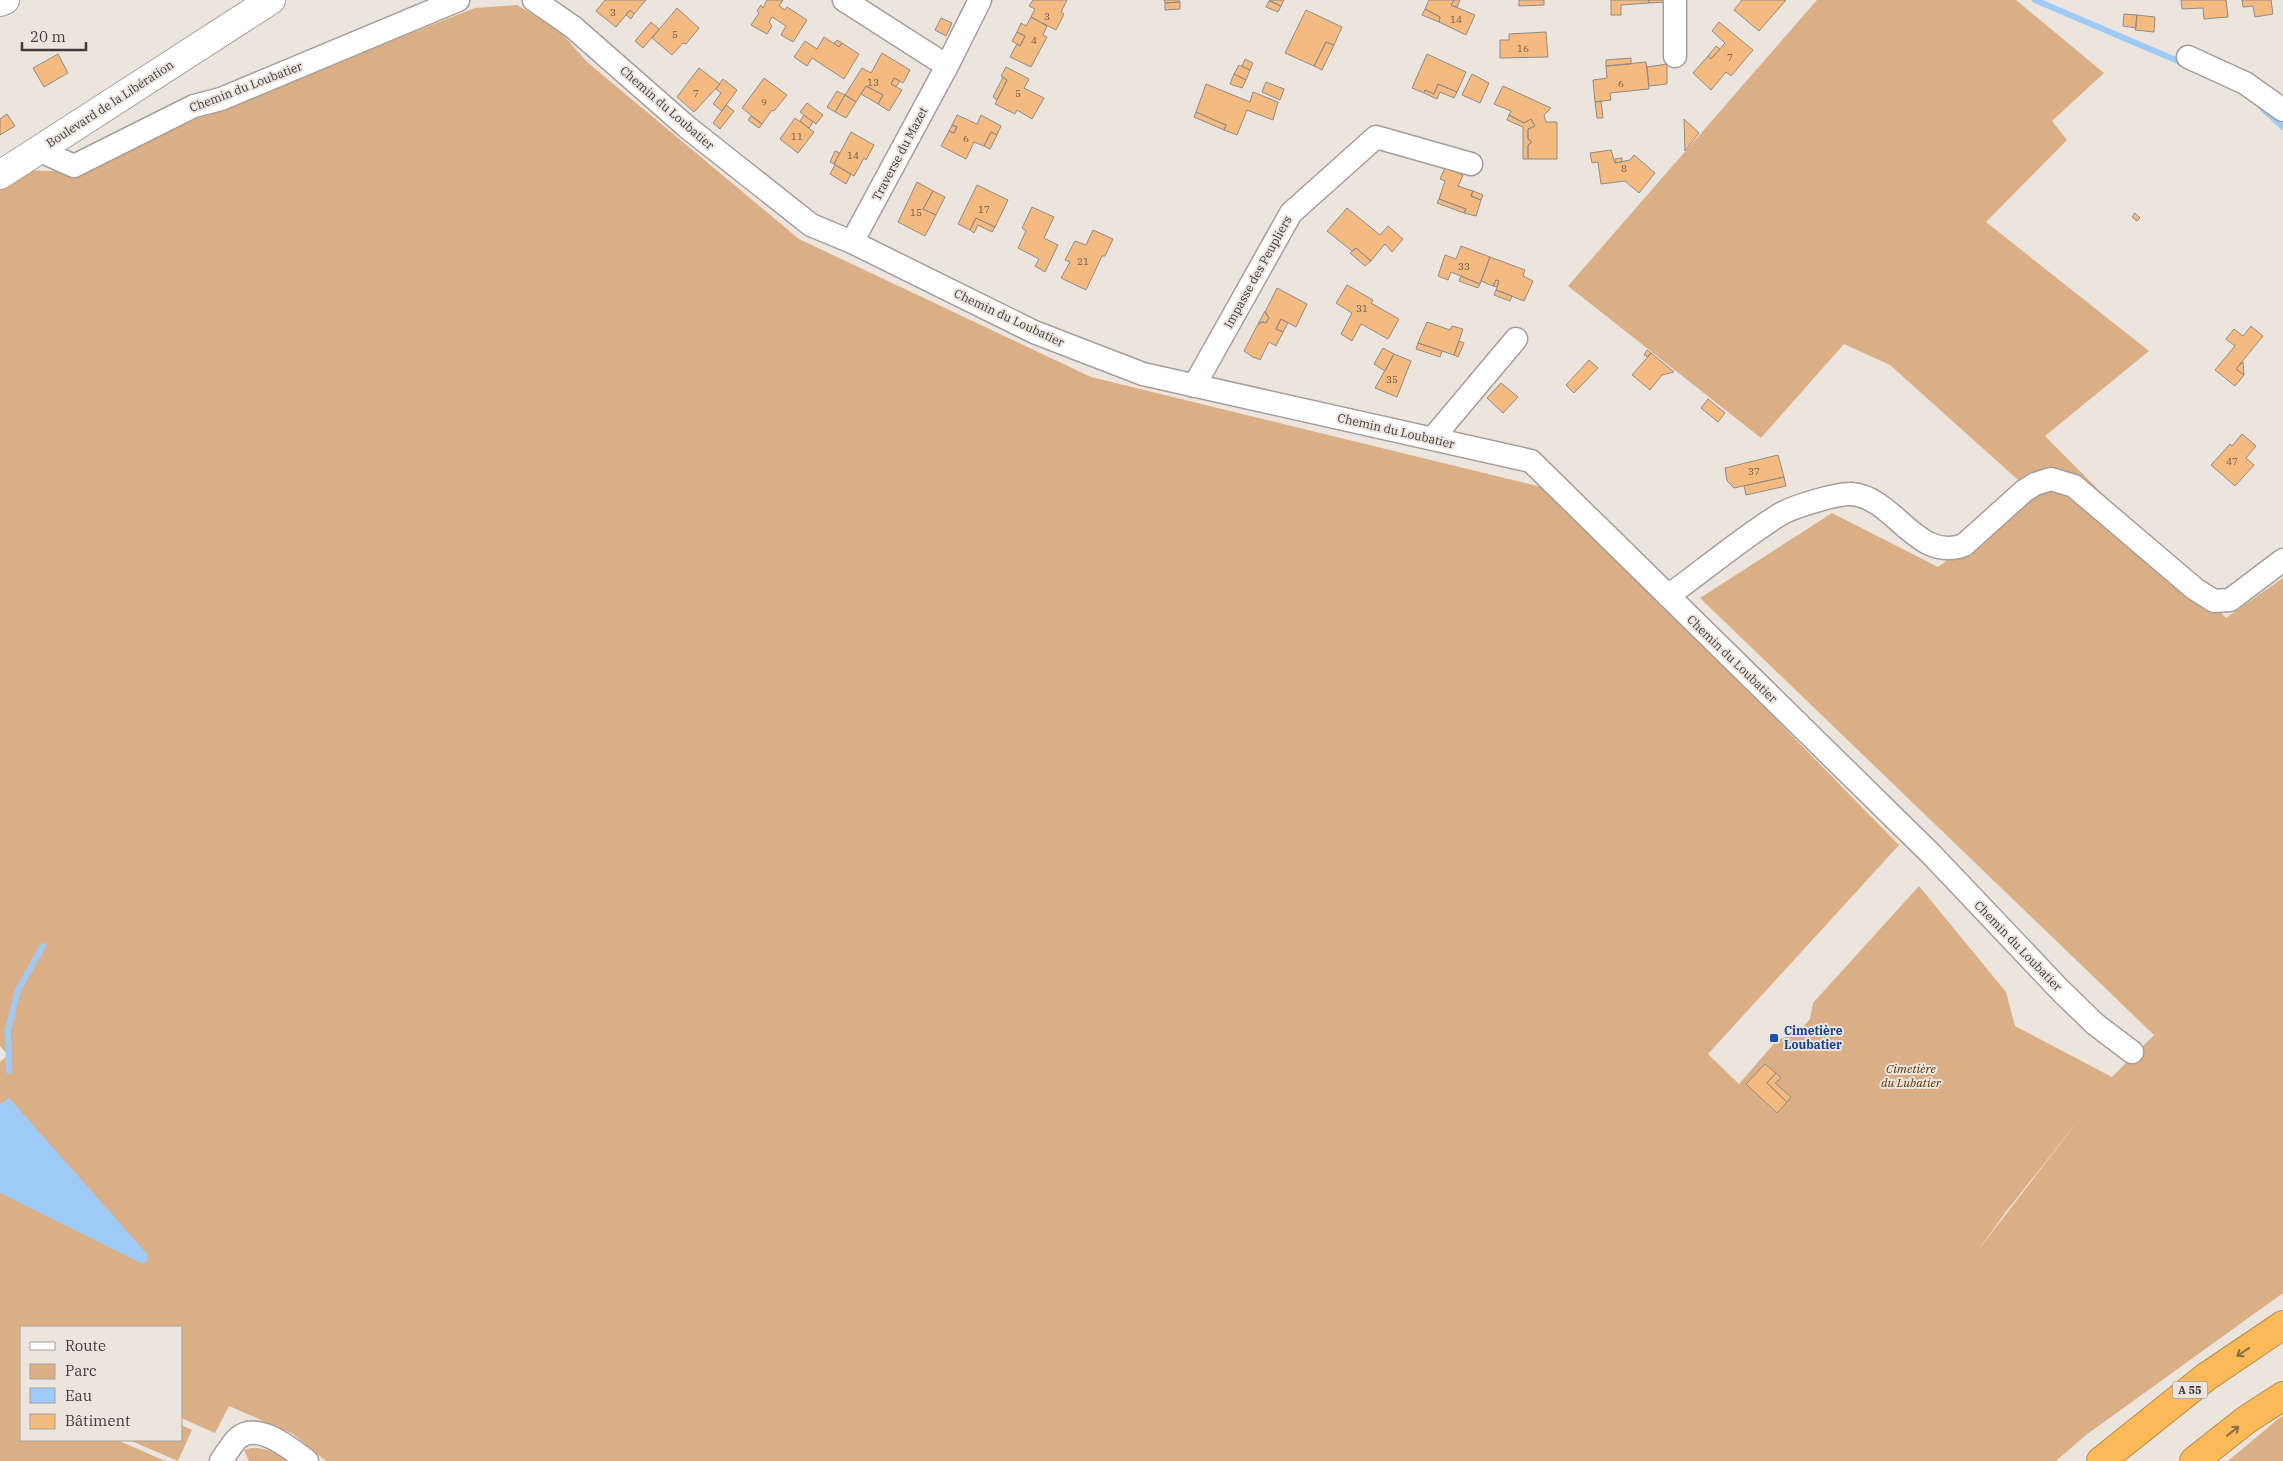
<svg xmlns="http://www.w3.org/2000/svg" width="2283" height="1461" viewBox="0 0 2283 1461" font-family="'IBM Plex Serif',serif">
<rect width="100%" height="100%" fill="#ece5de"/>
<path fill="#daaf85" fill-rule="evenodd" d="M1817,0h199l88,73 -52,48 15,19 -81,82 163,129 -104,85 181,182 57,-40v715l-197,142 -30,26h-1730l-33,-27 -64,-28 -14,27 -34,-15v-91h-160v113h96l48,21h-165v-399l8,-7 -8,-9v-860l23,-16 57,2 144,-66 251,-98 42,-3 41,24 29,33 212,177 292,138 459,112 349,356 -191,209 31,30 39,-45 17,-4 7,-7 8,-9 3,-16 106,-117 87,106 9,34 97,51 42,-42 -454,-437 132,-85 106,54 99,-70 -147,-132 -46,-21 -83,94 -193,-152zM2081,1117l-105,136 29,-40z
M2283,1416v45h-55l50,-42z
M181,1425l11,5 -14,31 -49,-21h52z
M251,1448c15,0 25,4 37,13h-39l-5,-11z"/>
<path fill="#9ecaf8" d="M9,1098l139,157 -1,7 -6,1 -141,-70v-89z"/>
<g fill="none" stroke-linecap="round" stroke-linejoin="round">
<path stroke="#9ecaf8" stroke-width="6" d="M2035,0l150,64
M2262,108l21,19
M9,1071l-1,-41 10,-40 25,-44"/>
</g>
<path fill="#f4ba80" stroke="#928c86" d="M605,0h41l-12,14 -4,-4 -14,17 -20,-16z
M767,0h16l-4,6 6,4 2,-3 20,13 -14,22 -12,-7 5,-9 -14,-9 -3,5 3,4 -5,8 -16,-9 8,-12 -2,-2 4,-6 2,3z
M1033,0h34l-6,12 3,2 -8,16 -25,-13 4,-8 -6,-3z
M1164,0h15l1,2 -15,1z
M1269,0h15l-3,6z
M1429,0h25l-3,5 24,10 -9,20 -27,-13 1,-5 -15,-8z
M1454,0h6l-3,7 -6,-2z
M1519,0h25v5l-25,1z
M1611,0h38v3l-28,2v10h-10z
M1649,0h16v2l-16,1z
M1742,0h44l-27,31 -25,-21z
M2181,0h45l2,17 -24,2 -1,-11 -21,1z
M2242,0h29l2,14 -18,3 -2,-11 -10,1z
M1269,1l12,5 -3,6 -12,-5z
M1180,2v7l-15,1v-7z
M677,8l22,20 -13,16 -3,-1 -11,12 -20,-17z
M1425,9l15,8 -1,5 -17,-7z
M630,10l4,4 -3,5 -5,-4z
M1306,10l36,17 -8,18 -8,-3 -12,24 -29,-13z
M2124,14l13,1 -1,13 -13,-2z
M2137,15l18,2 -1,15 -19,-2z
M1031,17l16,9 -4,9 4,2 -16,30 -21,-10 7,-13 3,2 5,-10 -8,-4 4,-9 5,3z
M941,18l11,5 -6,13 -11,-6z
M651,22l8,7 -16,19 -8,-7z
M1719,22l34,28 -22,26 -5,-4 -15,18 -18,-17 15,-17 3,3 14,-16 -13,-12z
M1017,32l8,4 -5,10 -8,-5z
M1546,32l2,25 -48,1v-18h9v-6z
M824,37l15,10 3,-4 17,11 -15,25 -32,-21 -5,8 -13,-9 11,-16 12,8z
M837,40l5,3 -3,4 -5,-4z
M1326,42l8,3 -12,25 -8,-4z
M1716,46l4,3 -9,10 -3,-3z
M882,53l28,17 -7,13 -9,-5 -3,6 11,6 -13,21 -11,-7 5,-9 -17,-9 -10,16 -11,-7 17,-27 9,5z
M58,54l10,19 -24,14 -11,-19z
M1427,54l39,18 -9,20 -19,-8 -4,10 -9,-4 -1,3 -12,-5z
M1631,58v6l-25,2v-6z
M1245,59l8,4 -3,7 -8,-4z
M1646,62l3,27 -39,4 1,7 -16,2 -2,-22 14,-2 -1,-12z
M1667,64v20l-18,2 -2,-19z
M1239,65l11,5 -4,10 -12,-6z
M1006,67l23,12 -5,9 20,10 -12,21 -15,-9 -2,4 -20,-10 12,-24 -6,-4z
M699,68l21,16 -26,28 -17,-15z
M1234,74l12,6 -4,8 -12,-4z
M1472,74l17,9 -9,20 -18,-8z
M1003,77l4,3 -10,20 -4,-3z
M764,78l23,17 -13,16 -2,-1 -10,14 -20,-16z
M894,78l6,3 -4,6 -5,-3z
M723,79l14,11 -15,21 -9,-7 8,-11 -5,-4z
M1266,82l18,7 -4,11 -18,-8z
M1206,84l44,18 3,-10 25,10 -5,18 -26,-10 -10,25 -13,-5 2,-5 -30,-13z
M1438,84l19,8 -3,6 -14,-6 -3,7 -13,-6 1,-3 9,4z
M866,86l17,9 -5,9 -17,-10z
M1503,86l48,22 -7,7 2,7h11v37h-29v-14l4,-3 -4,-3v-10l7,-3 -4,-7 -7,4 -15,-8 2,-4 -17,-7z
M837,91l8,4 -10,17 -8,-5z
M845,95l11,7 -10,16 -11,-6z
M1601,101l2,17h-6l-2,-16z
M807,103l16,12 -7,9 -16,-12z
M726,105l8,6 -14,18 -7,-6z
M1196,112l30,13 -2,5 -30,-13z
M7,114l8,12 -15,9v-16z
M804,115l9,7 -4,6 -9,-7z
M957,115l20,9 4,-9 20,11 -4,9 -6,-3 -7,14 -10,-4 -8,17 -25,-13 8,-15 5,2 3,-6 -5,-2z
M1509,115l15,8 7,-4 4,7 -7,3v10l4,3 -4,3v14h-5v-32l-16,-7z
M751,116l11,8 -3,4 -11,-8z
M795,118l19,14 -16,21 -18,-14z
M1684,119l15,14 -14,18z
M952,125l5,2 -3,6 -5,-2z
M851,132l23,13 -8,15 -2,-2 -10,18 -20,-12z
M991,132l6,3 -7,14 -6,-3z
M1611,150l4,13 15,-3 4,-5 21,18 -16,20 -14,-12 -24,3 -3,-22 -6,1 -2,-10z
M835,151l5,2 -6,11 -4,-2z
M1622,158v4l-7,1v-4z
M835,165l16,9 -5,10 -16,-10z
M1445,168l18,7 -5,11 15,5 -2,5 10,4 -5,16 -12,-3 2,-4 -27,-10 6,-18 -5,-2z
M917,182l16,9 -10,18 13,6 -11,21 -27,-14z
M977,185l31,15 -13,27 -19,-9 -6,12 -12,-6z
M933,191l12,6 -9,18 -13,-6z
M1473,191l10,4 -2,5 -10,-4z
M1439,199l27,10 -2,4 -27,-10z
M1032,207l22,10 -10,21 14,7 -13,27 -10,-6 4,-7 -21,-11 8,-17 -4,-3z
M1347,208l33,27 8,-9 15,13 -11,13 -7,-8 -14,17 -15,-13 -4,3 -25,-20z
M2135,213l5,5 -3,3 -5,-4z
M976,218l19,9 -3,5 -14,-7 -4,8 -4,-3z
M1093,230l20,9 -8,17h-3l-16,34 -25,-12 9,-16 -5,-2 10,-19 11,4z
M1461,246l29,11 -10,27 -29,-12 -3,8 -10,-4 7,-21 11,4z
M1356,248l15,13 -6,5 -15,-13z
M1490,257l35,13 -2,6 10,5 -9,20 -28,-11 3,-9 -3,-1 -3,6 -12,-5z
M1461,276l19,8 -2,4 -19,-7z
M1496,280l3,1 -2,6 -4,-1z
M1347,285l26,15 -2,3 28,16 -11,20 -27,-15 -9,17 -11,-7 11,-21 -16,-10z
M1277,288l30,16 -11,23 -15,-8 -5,10 7,3 -7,14 -7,-4 -9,18 -6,-3v1l-10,-7 14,-27 4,-2 4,1 3,-5 -4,-6z
M1496,290l16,6 -2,5 -16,-6z
M1265,311l4,7 -3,5 -4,-1 -4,2z
M1281,319l7,4 -5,9 -7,-3z
M1427,322l23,8 2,-4 11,3 -9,26 -36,-12z
M2251,326l12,10 -27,33 8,6 -9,11 -20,-16 20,-24 -9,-7 8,-10 9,7z
M1459,341l5,2 -6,14 -4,-2z
M1418,343l24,8 -2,6 -24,-8z
M1383,348l11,6 -9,17 -11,-7z
M1647,350l4,3 -3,4 -4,-2z
M1651,353l23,19 -12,3 -12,15 -18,-15z
M1394,354l17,7 -14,36 -22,-9z
M1589,360l9,8 -24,25 -8,-8z
M2243,362l1,13 -8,-6z
M1501,383l17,14 -15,16 -16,-15z
M1708,399l17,14 -7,9 -17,-14z
M2242,434l14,12 -10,12 8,7 -19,21 -24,-21 19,-21 2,2z
M1778,455l6,22 -50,11 -7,-7 -2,-13z
M1784,477l2,9 -40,9 -2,-9z
M1765,1064l11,9 -9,10 20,19 -10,11 -31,-29z
M1776,1073l5,5 -6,5 16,14 -4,5 -20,-19z"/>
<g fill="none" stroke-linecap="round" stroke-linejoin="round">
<defs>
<path id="minor" d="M534,0l39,27 114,100 124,98 41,17 182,90 109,42 388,87 400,393 130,137 34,33 37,28
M844,0l103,66
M1675,0v56
M2188,57l57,26 38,27
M38,150l36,16 120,-60 27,-7 237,-99
M852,242l95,-176 33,-66
M1194,386l97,-173 85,-76 95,27
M1432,439l84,-100
M1668,596c37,-27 73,-57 111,-81 12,-8 59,-22 73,-21 43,4 65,69 112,51l60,-54 11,-7 16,-5 23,7 121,103 19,12 16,-1 53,-40
M221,1461c5,-7 10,-16 16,-22 20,-19 54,10 70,22"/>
<path id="tertiary" d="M0,175l271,-175"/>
<path id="secondary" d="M0,2l5,-2"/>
<path id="motorway" d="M2101,1461l105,-84 77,-52
M2194,1461l52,-41 37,-24"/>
</defs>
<use href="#minor" stroke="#a69f99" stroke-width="25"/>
<use href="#tertiary" stroke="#a69f99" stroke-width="30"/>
<use href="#secondary" stroke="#a69f99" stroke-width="30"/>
<use href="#motorway" stroke="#b98d4c" stroke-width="30"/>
<use href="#minor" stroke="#fff" stroke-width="22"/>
<use href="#tertiary" stroke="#fff" stroke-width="28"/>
<use href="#secondary" stroke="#fff" stroke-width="28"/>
<use href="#motorway" stroke="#fbb957" stroke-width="28"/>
</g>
<defs><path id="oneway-shaft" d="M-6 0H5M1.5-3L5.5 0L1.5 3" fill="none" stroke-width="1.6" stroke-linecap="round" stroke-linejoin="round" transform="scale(1.25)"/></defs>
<g stroke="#8a6e45">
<use href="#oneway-shaft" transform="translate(2243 1352) rotate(146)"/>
<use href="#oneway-shaft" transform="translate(2233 1431) rotate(-38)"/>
</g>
<rect fill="#1a4fb4" stroke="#ece5de" stroke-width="2" x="1769" y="1033" width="10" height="10" rx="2.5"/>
<g text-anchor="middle" stroke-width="4" stroke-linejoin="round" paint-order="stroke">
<g font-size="10" fill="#6c5c4b">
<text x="613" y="16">3</text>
<text x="1047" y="20">3</text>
<text x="1456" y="23">14</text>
<text x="675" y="38">5</text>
<text x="1034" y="44">4</text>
<text x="1523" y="52">16</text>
<text x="1730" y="61">7</text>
<text x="873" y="86">13</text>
<text x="1621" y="87">6</text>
<text x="696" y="97">7</text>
<text x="1018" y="97">5</text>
<text x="764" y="106">9</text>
<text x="797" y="140">11</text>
<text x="966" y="142">6</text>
<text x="853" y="159">14</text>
<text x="1624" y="172">8</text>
<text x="984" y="213">17</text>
<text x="916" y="216">15</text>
<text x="1083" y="265">21</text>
<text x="1464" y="270">33</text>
<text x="1362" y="312">31</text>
<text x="1392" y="383">35</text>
<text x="2232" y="465">47</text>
<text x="1754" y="475">37</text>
</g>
<rect fill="#ece5de" stroke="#736f6a" stroke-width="1" x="2172.5" y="1381.5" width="35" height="17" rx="4"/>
<g font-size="11" font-weight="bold" fill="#3f3c39">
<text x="2190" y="1394">A 55</text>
</g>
<g font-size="12" fill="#3f3c39" stroke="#ece5de">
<text transform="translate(246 87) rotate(-21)" y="4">Chemin du Loubatier</text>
<text transform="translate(110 104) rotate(-33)" y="4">Boulevard de la Libération</text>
<text transform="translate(667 108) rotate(41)" y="4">Chemin du Loubatier</text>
<text transform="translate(900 154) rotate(-62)" y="4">Traverse du Mazet</text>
<text transform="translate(1258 272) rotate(-61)" y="4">Impasse des Peupliers</text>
<text transform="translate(1009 318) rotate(25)" y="4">Chemin du Loubatier</text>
<text transform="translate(1396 431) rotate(13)" y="4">Chemin du Loubatier</text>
<text transform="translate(1732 659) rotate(44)" y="4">Chemin du Loubatier</text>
<text transform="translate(2018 946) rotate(46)" y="4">Chemin du Loubatier</text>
</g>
<g font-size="12" font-weight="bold" fill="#164399" stroke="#ece5de" text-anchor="start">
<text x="1784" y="1035">Cimetière<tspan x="1784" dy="14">Loubatier</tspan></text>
</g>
<g font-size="12" font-style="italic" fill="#5b3505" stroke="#ece5de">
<text x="1911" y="1073">Cimetière<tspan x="1911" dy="14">du Lubatier</tspan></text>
</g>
</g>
<rect x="20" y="1326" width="162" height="115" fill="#ece5de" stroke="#a7a19c"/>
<rect x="30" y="1342" width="25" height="8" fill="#ffffff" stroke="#a7a19c"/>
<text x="65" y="1351" font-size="15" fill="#3f3c39">Route</text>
<rect x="30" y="1364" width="25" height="15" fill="#daaf85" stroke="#a7a19c"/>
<text x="65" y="1376" font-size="15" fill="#3f3c39">Parc</text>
<rect x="30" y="1388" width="25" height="15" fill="#9ecaf8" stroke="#a7a19c"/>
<text x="65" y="1401" font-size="15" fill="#3f3c39">Eau</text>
<rect x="30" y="1414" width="25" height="15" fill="#f4ba80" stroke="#a7a19c"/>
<text x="65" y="1426" font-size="15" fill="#3f3c39">Bâtiment</text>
<path d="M22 42v8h64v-8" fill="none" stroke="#3f3c39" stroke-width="2.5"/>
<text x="30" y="42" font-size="15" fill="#3f3c39" stroke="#ece5de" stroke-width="4" paint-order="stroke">20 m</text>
</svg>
